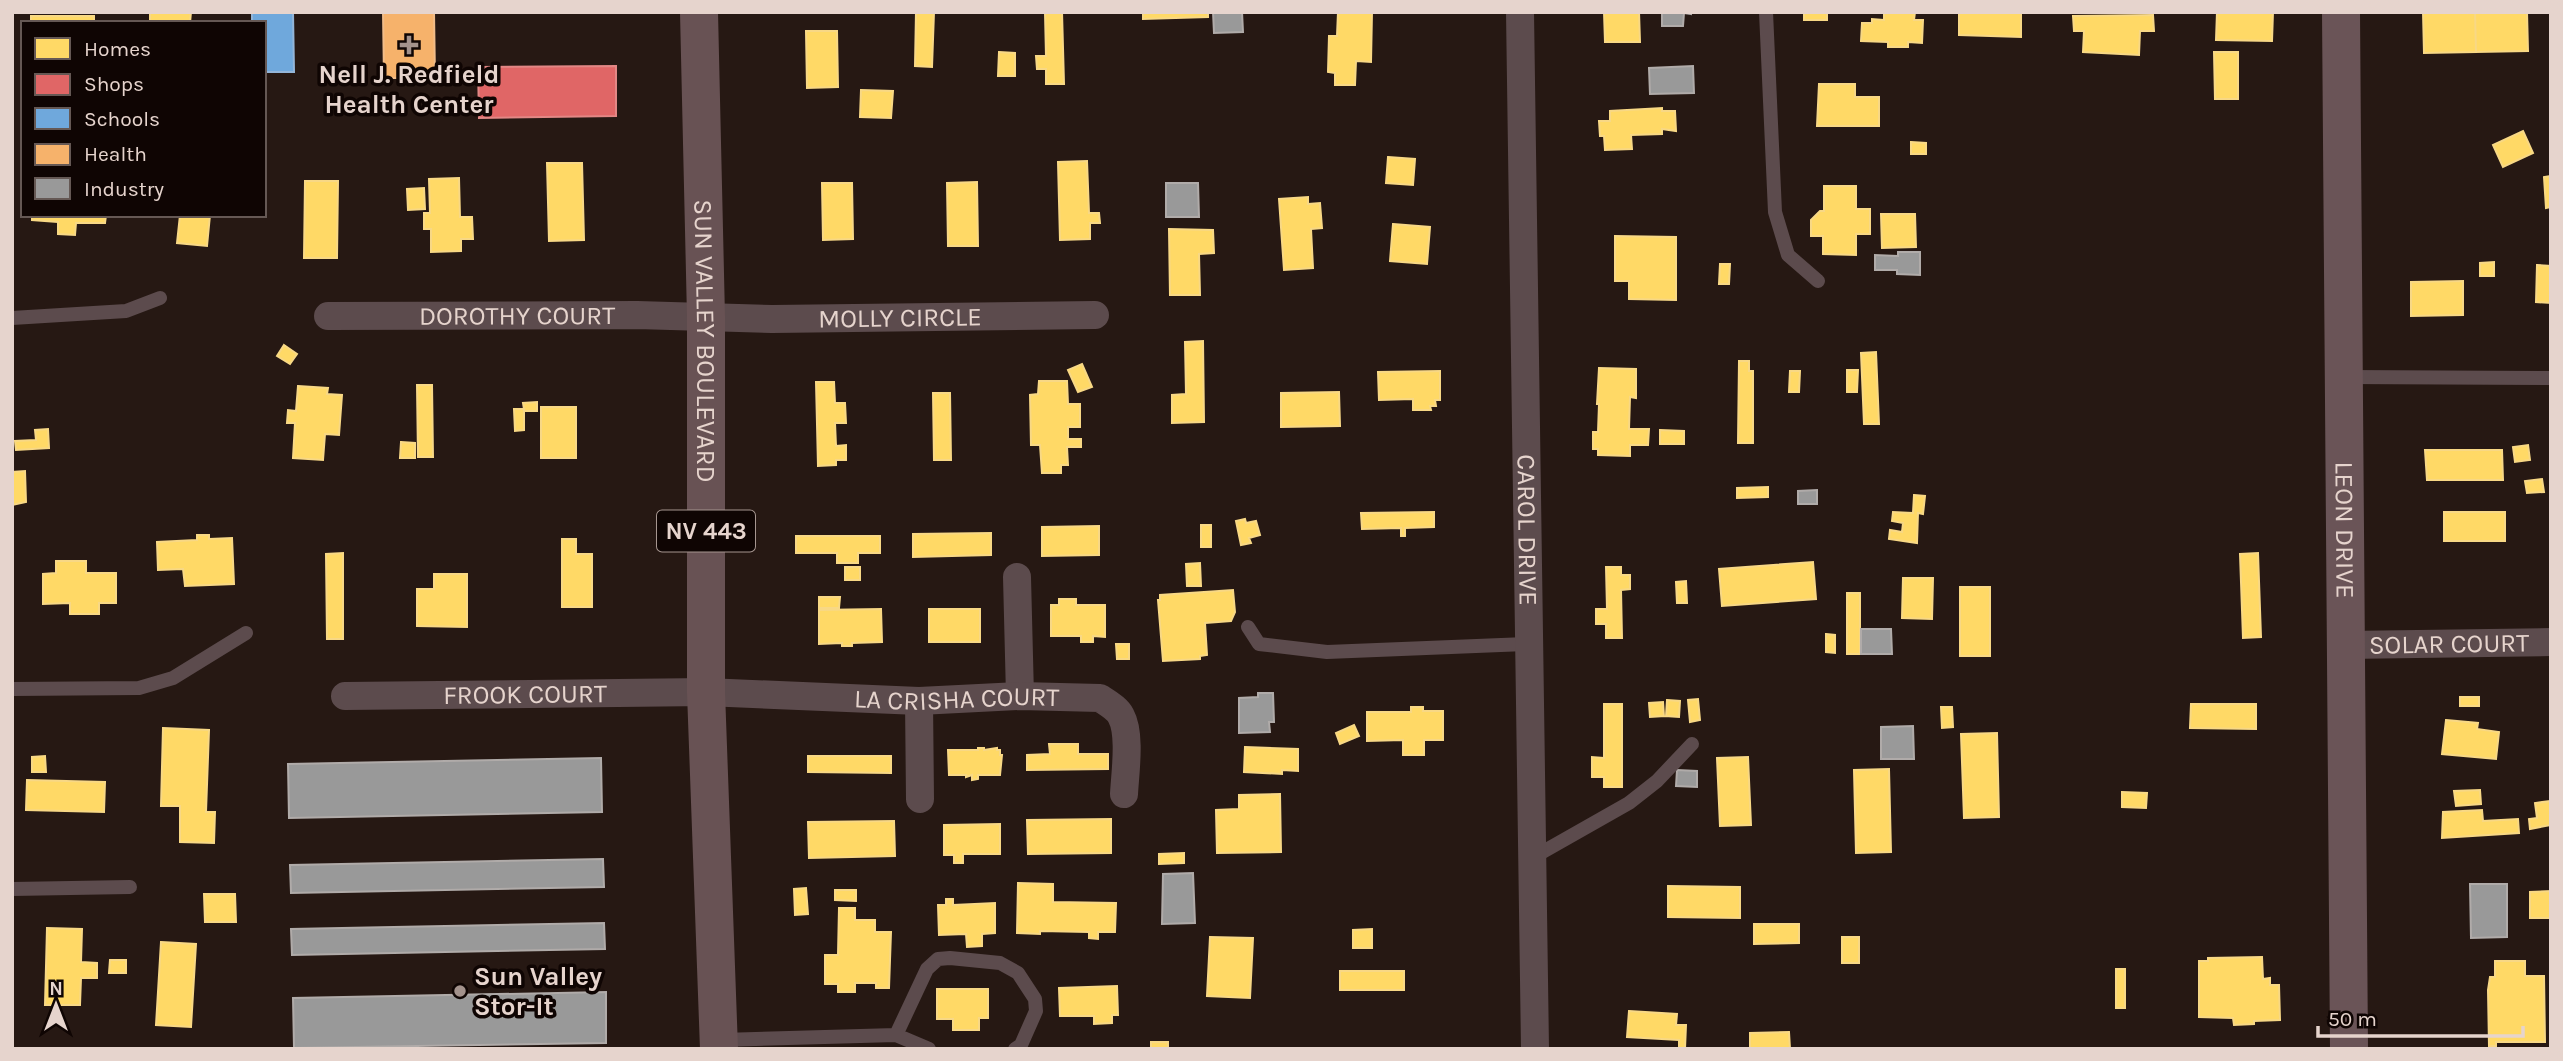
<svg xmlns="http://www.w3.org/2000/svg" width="2563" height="1061" viewBox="0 0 2563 1061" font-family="Karla,sans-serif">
<rect width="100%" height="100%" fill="#261813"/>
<path fill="#ffd966" stroke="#f8d885" stroke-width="2" d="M150,12h41l-1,11h-40z
M916,12h18l-2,55 -17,-1z
M1062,12l2,72h-18v-15h-9l-1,-13h10l-1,-43z
M1143,12h65v5l-65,2z
M1338,12h34l-1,50 -15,-1 -1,24h-20v-12l-7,-1 1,-36h8z
M1604,12h35l1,30h-35z
M1804,12h23v8h-23z
M1884,12h31l-1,8h9l-1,23 -14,-1v5h-20v-5l-27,-1 1,-18h10v-4l12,1z
M1959,12h62v25l-62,-2z
M2217,12h56l-1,29 -56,-1z
M2423,12h52l1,40 -52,1z
M2475,12h52l1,39 -52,1z
M2153,15l1,16h-14l-1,24 -56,-3 1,-21h-10l-1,-15z
M31,16h63v7h-63z
M806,31h31l1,56 -31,1z
M999,52l16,1v23h-17z
M2214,52h24v47h-23z
M1819,84h36v13h24v29h-62z
M861,90l32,1 -2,27 -31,-1z
M1662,108v3h13l1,20 -14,-2v5l-31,1 1,14 -27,1 -1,-14h-4l-1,-15h11v-10z
M2523,131l10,22 -30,14 -10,-22z
M1911,142l15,1v11h-15z
M1388,157l27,2 -2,26 -27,-2z
M1087,161l2,52h10l1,10h-10v16l-30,1 -2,-78z
M547,163h35l2,77 -35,1z
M2551,176v31l-5,1 -2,-31z
M459,178l1,39h12l1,22h-12v12l-30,1v-23h-7v-16h6l-1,-34z
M305,181h33l-1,77h-33z
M977,182l1,64h-30l-1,-63z
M822,183h30l1,56 -30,1z
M1824,186h32v23h14v25h-14v21l-33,-1v-18h-12v-16l9,-9h4z
M424,188l1,21 -17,1 -1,-21z
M1308,197v7l12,-1 2,25 -11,1 2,39 -29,2 -5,-71z
M1881,214h34l1,33 -34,1z
M32,215h74l-1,8h-29l-1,12 -17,-1v-12l-26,-2z
M180,215h30l-3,31 -30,-3z
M1393,224l37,3 -3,37 -37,-3z
M1169,229l44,1 1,23 -15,1 1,41h-30z
M1615,236l61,1v63l-47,-1v-18h-14z
M2494,262v14h-14v-13z
M1720,264h10l-1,20h-10z
M2537,265l14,1v37l-15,-1z
M2463,281v34l-52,1v-34z
M1203,341l1,81 -32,1v-28l14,-1 -1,-52z
M284,345l13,9 -7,10 -13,-8z
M1876,352l3,72h-15l-3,-71z
M1739,361h10v10h4v72h-15z
M1082,364l10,23 -14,5 -10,-22z
M1599,368l37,1v29l-6,-1 -1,32h20l-1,16h-18v11l-32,-1v-6h-5v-17h5l1,-28h-2z
M1847,370h11l-1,22h-10z
M1440,371v29h-5l1,6h-6l1,4h-18v-11l-34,1 -1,-28z
M1790,371h10l-1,21h-10z
M1039,381h28l1,23h12v23h-12v12h13v8h-14l1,18h-7v8h-19l-2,-28h-9l-1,-50 8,-1z
M816,382h18l1,21h10l1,20h-11l1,23 10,-1v15h-10v5l-18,1z
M417,385h15l1,72h-15z
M298,386l30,2 -1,6 15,1 -3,40 -14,-1 -2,26 -30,-2 2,-35h-8l1,-13 8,1z
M1339,392l1,34 -59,1v-34z
M933,393h17l1,67h-17z
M537,402v9h-13v19l-9,1 -1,-22h10l-1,-6z
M541,407h35v51h-35z
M48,429l1,19 -33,2 -1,-9 21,-1 -1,-10z
M1660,430l24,1v13h-24z
M401,442l14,1v15h-15z
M2528,445l2,15 -15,2 -2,-15z
M2425,450h77l1,30h-76z
M25,471l1,31 -14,3v-33z
M2542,479l2,13 -17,1 -2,-12z
M1768,487v10l-31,1v-10z
M1914,495l11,1 -2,18 -5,-1 -1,30 -28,-4 1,-9 12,2 1,-9 -11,-2 1,-9 20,1z
M1434,512v15l-29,1v8h-4v-8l-39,1 -1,-16z
M2444,512h61v29h-61z
M1245,519l1,4 10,-2 4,14 -11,3 2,5 -10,2 -5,-24z
M1201,525h10v22h-10z
M1099,526v29l-57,1v-29z
M991,533v22l-78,2v-23z
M197,535h12v4l23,-1 2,46 -49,2 -2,-17 -25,1 -1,-28 40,-2z
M796,536h84v17h-22v10h-21v-10h-41z
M562,539h14v15h16v53h-30z
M343,553v86h-16l-1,-85z
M2258,553l3,84 -18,1 -3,-84z
M56,561h30v12h30v30h-17v11h-29v-11l-27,1v-30l13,-1z
M1813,562l3,37 -94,7 -3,-37z
M1200,563l1,23h-14l-1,-22z
M845,567h15v13h-15z
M1606,567h15v8h9v14l-9,1 1,48h-16v-14h-10v-15h11z
M434,574h33v53l-50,-1v-37h17z
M1903,578h30l-1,41 -30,-1z
M1686,581l1,22h-10l-1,-21z
M1960,587h30v69h-30z
M1233,590l2,22 -4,9 -26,2 2,32 -7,1v3l-37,2 -5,-61h2v-5z
M1847,593h13v61h-13z
M819,597h21l-1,11h-20z
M1059,599h17v6h29v32l-12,-1v6h-12v-6h-30v-31h8z
M881,609l1,33 -30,1v3h-10v-3l-23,1v-34z
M929,609h51v33h-51z
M1826,634l9,1v18l-9,-1z
M1116,644h13v15h-12z
M2460,697h19v9h-19z
M1698,699l2,21 -10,2 -2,-22z
M1667,700l13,1 -1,16 -13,-1z
M1663,702l1,14 -14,1 -1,-14z
M1604,704h18v83h-18v-10h-12v-20l12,1z
M2191,704h65v25l-66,-1z
M1411,707h12v4h20v29h-19v15h-21v-15l-36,1v-29h44z
M1941,707h11l1,20 -11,1z
M2446,720l32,3 -1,6 22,3 -3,27 -54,-5z
M1354,725l5,11 -19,8 -4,-11z
M163,728l46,2 -3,82h9l-1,31 -34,-1v-36h-19z
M1997,733l2,84 -35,1 -3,-84z
M1049,744h29v10h30v15l-81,1v-15l23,-1z
M1245,747l53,2v22l-16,-1v4l-38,-2z
M978,748h6v2l13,-2v2h3v5h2l-2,20h-22v4l-6,1v-5l-6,2v-2h-17l-1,-25h30z
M45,756l1,16h-14v-15z
M808,756h83v17l-83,-1z
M1748,757l3,68 -31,1 -3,-68z
M1889,769l2,83 -35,1 -2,-83z
M27,780l78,2 -1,30 -78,-2z
M2480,790l1,14 -25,2 -2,-15z
M2122,792l25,1 -1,15 -24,-1z
M1280,794l1,58 -64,1 -1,-43 23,-1v-14z
M2551,801v24l-21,4 -1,-10 8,-1 -2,-15z
M2482,810l1,11 35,-2 1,14 -77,5 1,-26z
M1111,819v34l-83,1 -1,-34z
M894,821l1,35 -86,2 -1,-36z
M1000,824v30h-37v9h-9v-8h-10v-30z
M1184,853v10l-25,1v-10z
M1018,883l35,1v18l63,1 -1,29h-17v7l-9,-1v-6l-49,-1v3l-23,-1z
M1668,886l72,1v31l-72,-1z
M806,888l2,26 -13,1 -1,-26z
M835,890h21v11l-21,-1z
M2551,891v27h-21v-26z
M204,894h31l1,28h-31z
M946,899h7v6l42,-2v30l-13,1v12l-15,1 -1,-13 -27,1 -1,-30h8z
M839,908h16v12h20v12h16l-2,56h-13v-5h-21v9h-17v-8h-13v-29h13z
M1754,924h45v19l-45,1z
M47,928l35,1 -1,33 16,1v15h-16l-1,27h-35z
M1372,929v19h-19v-18z
M1210,937l43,1 -3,60 -43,-2z
M1842,937h17v26h-17z
M161,942l35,2 -5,83 -35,-2z
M2262,957l1,22 7,-1v7h9l1,35 -26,1v3l-20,1 -1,-7 -34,-1v-56h9v-3z
M110,960h16v13h-17z
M2495,961h30v15h19l1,66h-49v4h-7l-1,-56 2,-13h5z
M2116,969h9v39h-9z
M1340,971h64v19h-64z
M1117,986l1,29h-6v8l-18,1v-8h-34l-1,-28z
M937,989h51v29h-9v12h-26v-11h-16z
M1629,1011l48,3 -1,11h10l-1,24h-6v-9l-52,-3z
M1789,1032l1,17h-40v-16z
M1151,1042h17v7h-17z"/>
<path fill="#e06666" stroke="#e28785" stroke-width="2" d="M616,66v50l-137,2 -1,-51z"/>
<path fill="#6fa8dc" stroke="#93b5d8" stroke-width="2" d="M252,12h41l1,60h-30v-49h-12z"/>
<path fill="#f6b26b" stroke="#f1bc88" stroke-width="2" d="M383,12h51l1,66h-51z"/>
<path fill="#999" stroke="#b0aba9" stroke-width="2" d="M1213,12h29l1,20 -29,1z
M1660,12h31v2l-7,-1 -1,13h-21v-13z
M1693,66l1,27 -44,1 -1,-26z
M1166,183h32l1,34h-33z
M1898,252h22v23l-23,-1v-4h-22v-15l23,1z
M1817,490v14h-19v-13z
M1861,629h30l1,25h-31z
M1258,693h15l1,29h-5l1,10 -31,1v-35l19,-1z
M1913,726l1,33h-33v-32z
M601,758l1,54 -313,6 -1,-54z
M1677,770l20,1v16l-21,-1z
M603,859l1,28 -313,6 -1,-28z
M1193,873l2,50 -33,1 1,-50z
M2470,884h37v53l-36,1z
M604,923l1,26 -313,6 -1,-26z
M606,992v51l-312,5 -1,-50z"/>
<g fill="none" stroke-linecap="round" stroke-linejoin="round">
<path stroke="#5c4b4d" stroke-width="14" d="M1766,12l9,200 13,43 30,26
M12,318l114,-7 34,-13
M2345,377l206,1
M1248,627l11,17 68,8 202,-8
M12,689l127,-1 34,-10 73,-45
M1532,858l97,-55 28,-22 35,-37
M12,889l118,-2
M896,1035l31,-66 11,-10 12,-1 50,5 18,10 17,26 1,12 -15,34 -6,4
M721,1040l175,-5 33,14"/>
<g stroke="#5c4b4d" stroke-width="28">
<path id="s1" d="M1520,12l15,1037"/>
<path id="s2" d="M328,316l309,-1 135,4 323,-4"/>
<path d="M1017,577l3,119"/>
<path id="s3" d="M2346,645l205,-3"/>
<path id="s4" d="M345,696l361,-4 213,9 101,-5 80,2c7,5 17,10 21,18 10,18 4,58 3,78"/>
<path d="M919,701l1,98"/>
</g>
<path stroke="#6a5457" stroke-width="38" id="s5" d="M2341,12l8,1037"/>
<path stroke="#685254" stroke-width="38" id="s6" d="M699,12l7,305v375l13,357"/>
</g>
<g fill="#a3928c" stroke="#0f0503" stroke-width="2.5">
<path d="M405.5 34.5h7v7h7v7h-7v7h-7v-7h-7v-7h7z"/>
<circle cx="460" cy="991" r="7"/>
</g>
<g text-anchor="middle" stroke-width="7" stroke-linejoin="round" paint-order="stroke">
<rect fill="#0f0503" stroke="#a69690" stroke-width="2" x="657" y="510.5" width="98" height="41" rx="5"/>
<g font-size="24" font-weight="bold" fill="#e6d4cd">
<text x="706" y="539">NV 443</text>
</g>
<g font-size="26" font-weight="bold" fill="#e6d4cd" stroke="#0f0503">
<text x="409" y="83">Nell J. Redfield<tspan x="409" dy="30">Health Center</tspan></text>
<text x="474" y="985" text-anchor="start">Sun Valley<tspan x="474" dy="30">Stor-It</tspan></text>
</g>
<g font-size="26" fill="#e6d4cd" stroke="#0f0503">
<text dy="9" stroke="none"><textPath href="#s2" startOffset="189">DOROTHY COURT</textPath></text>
<text dy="9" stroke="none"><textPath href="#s2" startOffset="572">MOLLY CIRCLE</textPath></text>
<text dy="9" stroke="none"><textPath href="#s6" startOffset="329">SUN VALLEY BOULEVARD</textPath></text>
<text dy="9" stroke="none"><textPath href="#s1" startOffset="518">CAROL DRIVE</textPath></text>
<text dy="9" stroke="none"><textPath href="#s5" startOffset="518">LEON DRIVE</textPath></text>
<text dy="9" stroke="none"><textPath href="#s3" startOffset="103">SOLAR COURT</textPath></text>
<text dy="9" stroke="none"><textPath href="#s4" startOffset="180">FROOK COURT</textPath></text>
<text dy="9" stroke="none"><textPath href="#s4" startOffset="612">LA CRISHA COURT</textPath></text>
</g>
</g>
<rect width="2563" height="1061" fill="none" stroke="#e6d4cd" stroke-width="28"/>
<rect x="21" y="21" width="245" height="196" fill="#0f0503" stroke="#655854" stroke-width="2"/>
<rect x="35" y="38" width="35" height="21" fill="#ffd966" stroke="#655854" stroke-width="2"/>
<text x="84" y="56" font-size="21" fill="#e6d4cd">Homes</text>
<rect x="35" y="74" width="35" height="21" fill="#e06666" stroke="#655854" stroke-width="2"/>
<text x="84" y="91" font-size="21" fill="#e6d4cd">Shops</text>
<rect x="35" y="108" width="35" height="21" fill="#6fa8dc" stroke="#655854" stroke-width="2"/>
<text x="84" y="126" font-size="21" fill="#e6d4cd">Schools</text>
<rect x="35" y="144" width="35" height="21" fill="#f6b26b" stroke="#655854" stroke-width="2"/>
<text x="84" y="161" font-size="21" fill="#e6d4cd">Health</text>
<rect x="35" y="178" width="35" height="21" fill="#999999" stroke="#655854" stroke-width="2"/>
<text x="84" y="196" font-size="21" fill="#e6d4cd">Industry</text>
<g transform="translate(56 1005)" stroke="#0f0503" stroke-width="5" paint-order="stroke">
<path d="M0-5L12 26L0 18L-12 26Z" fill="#e6d4cd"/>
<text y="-10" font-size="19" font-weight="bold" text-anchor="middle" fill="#e6d4cd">N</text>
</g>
<path d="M2318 1026v10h205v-10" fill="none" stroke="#e6d4cd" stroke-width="3.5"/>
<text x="2328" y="1026" font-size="21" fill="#e6d4cd" stroke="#0f0503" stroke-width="5" paint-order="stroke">50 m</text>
</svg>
